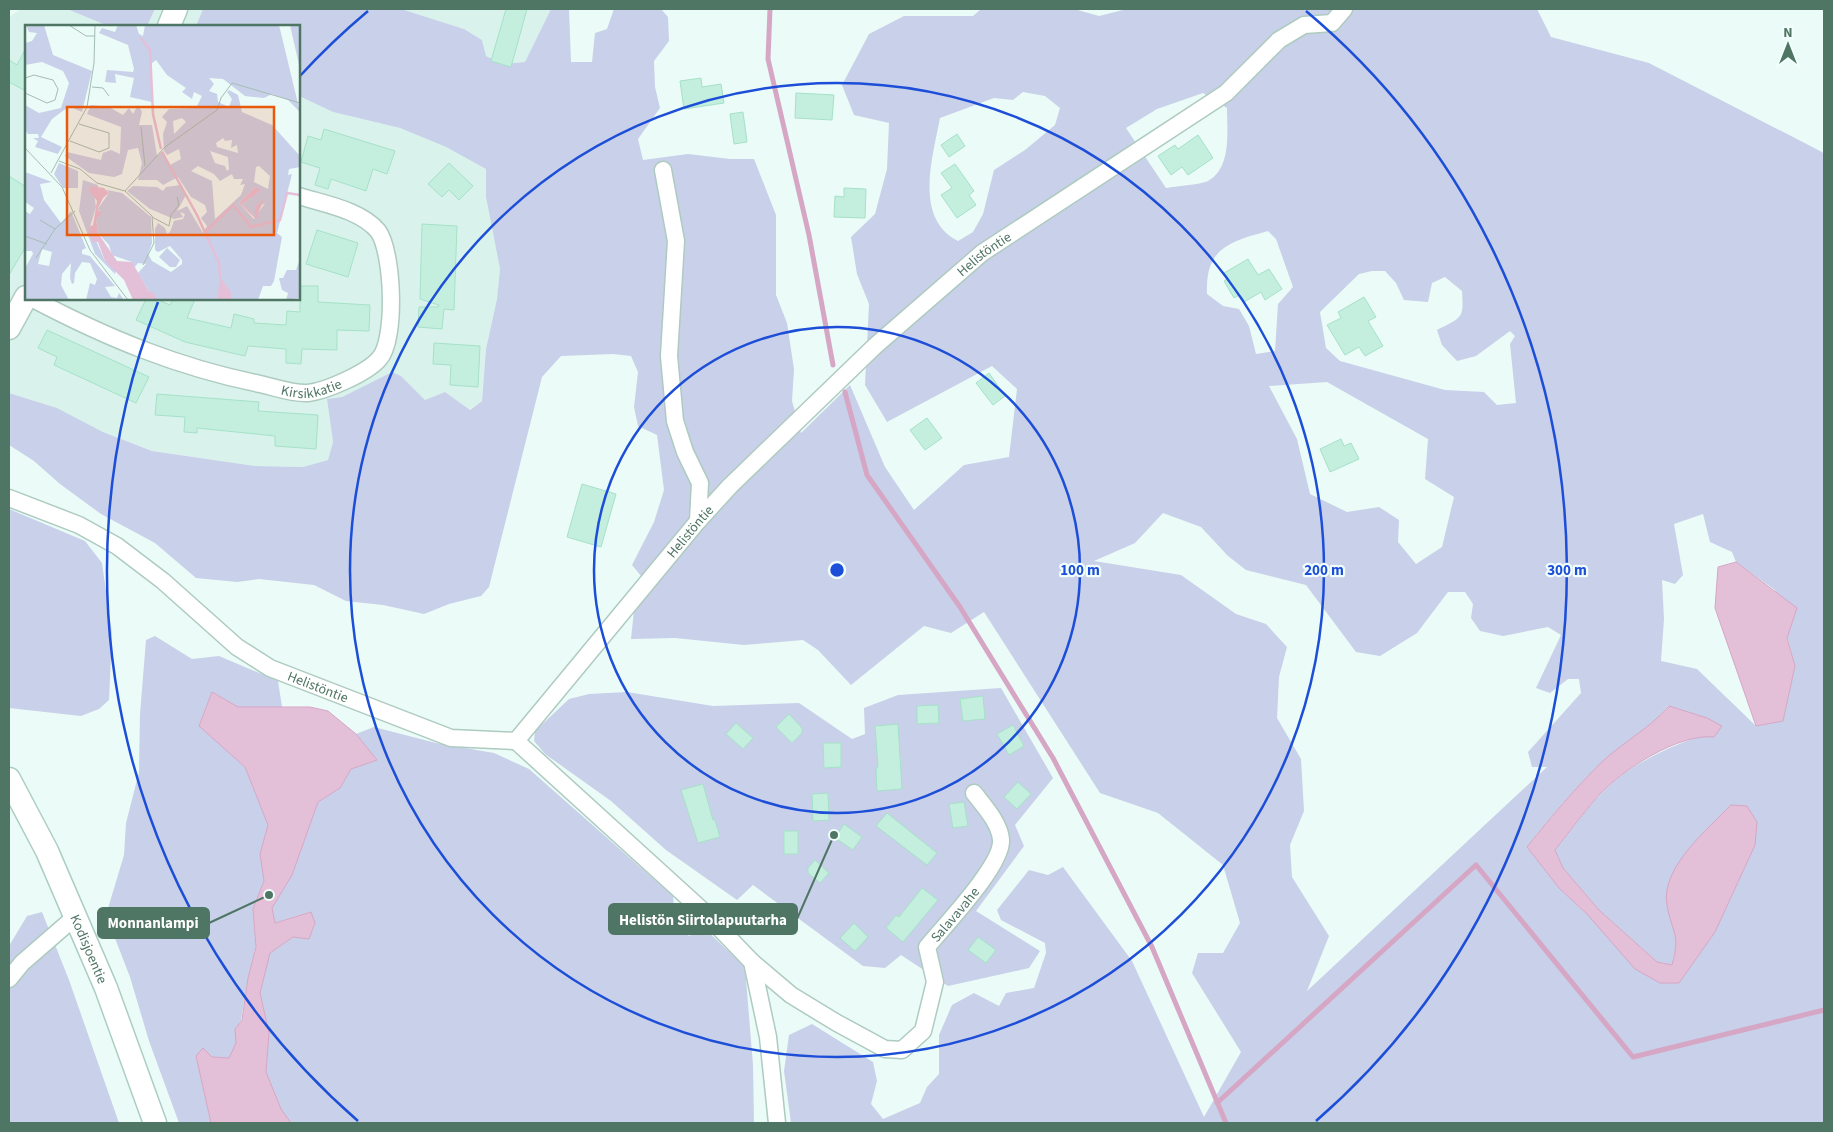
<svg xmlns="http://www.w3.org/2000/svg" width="1833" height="1132" viewBox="0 0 1833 1132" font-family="'Source Sans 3',sans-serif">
<rect width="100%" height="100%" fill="#ebfbf8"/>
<path fill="#d9f3ec" d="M21,9h46l41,17h-82v273h273v-203l34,16 67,16 46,19 40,22v28l14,72 -3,30 -11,50 -4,52 -13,9 -24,-18 -20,8 -24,-24 -9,-4 -50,25 -15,2 6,43 -5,18 -25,7 -48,-1 -103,-15 -49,-19 -46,-24 -48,-15v-376z
M155,9h48l-7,17h-49z
M401,9h150l-26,53 -22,2 -17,-8 -4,-16 -18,-11z"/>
<path fill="#c9d0e9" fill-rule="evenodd" d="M67,9h88l-8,17h-39z
M203,9h198l63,20 18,11 4,16 17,8 22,-2 26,-53h18l2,53h21l3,-29 12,-4 7,-20h47l7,8 1,24 -15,20 1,26 5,21 -22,31 5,21 45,-6 42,5h24l22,56v80l11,28 7,46 -2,32 9,32 49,-48 35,82 29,43 50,-45 45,-8 8,-68 -25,-23 -105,56 -22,-37 4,-81 -12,-30 -6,-37 24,-23 12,-45 2,-46 -35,-8 -12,-30 27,-51 35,-18h69l8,-7h93l25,7 28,-7h410l14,28 98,26 173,89 2,3v968h-1033l-7,-52 5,-36 23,-11 61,38 4,19 -6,23 12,15 37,-16 7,-16 12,-13v-39l13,-30 22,-12 25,13 7,-13 28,-5 12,-35 -1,-10 -44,-23 -4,-10 32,-40 19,5 15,-8 69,94 72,156 37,-65 -49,-79 6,-20h25l17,-30 -17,-58 -65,-52 -58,-20 -116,-181 -33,21 -27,-7 -73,59 -33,-35 -15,-10 -59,5 -69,-7 -44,1 3,-28 17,-23 -19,-23 22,-43 10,-32 -7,-55 -19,-9 -4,-19 4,-35 -7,-16 -18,-2 -52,2 -19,21 -53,210 -8,9 -32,8 -25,10 -41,-9 -37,-4 -32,-16 -55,-6 -22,3 -41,-4 -41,-35 -54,-29 -41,-30 -26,-23 -25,-16v-52l48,15 46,24 49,19 103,15 48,1 25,-7 5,-18 -6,-43 15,-2 50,-25 9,4 24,24 20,-8 25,18 12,-9 4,-52 11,-50 3,-30 -14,-72v-28l-40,-22 -46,-19 -67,-16 -34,-16v-70h-103zM1023,92l22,4 15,12 -5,17 -30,25 -31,20 -11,44 -10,18 -15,9c-45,-23 -25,-85 -18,-123l54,-20 19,2zM1203,93l24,15c0,22 5,60 -19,73 -9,4 -32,5 -42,7l-40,-60 31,-19zM1268,231l8,8 17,48 -15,17 -3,47 -19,3 -7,-28 -10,-17 -16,-3 -16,-12c-2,-46 22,-52 61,-63zM1372,271h13l11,12 8,17 24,2 4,-19 13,-6 17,14c2,28 0,26 -25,39l5,15 15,16 19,-5 34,-25 5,5 -5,8 6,59 -19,2 -13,-13 -39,-2 -105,-29 -14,-13 -6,-36 39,-38zM1327,382l101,57 -3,40 29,18 -12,50 -26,17 -18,-22 1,-22 -20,-13 -32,5 -37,-18 -13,-55 -28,-53zM1163,513l38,14 27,29 18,14 60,15 50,67 24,4 37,-23 31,-41h17l8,12 -2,14 9,13 23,5 45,-9 13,8 -25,53 14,5 18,-14h11l2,14 -53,59 4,15h15l-240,224 22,-55 -37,-59 -2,-32 14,-34 -3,-52 -24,-41 2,-41 8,-30 -21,-23 -30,-10 -55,-39 -87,-14 41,-18zM1703,514l7,28 22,10 4,10 39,28 20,76 -12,55 -27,5 -59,-57 -36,-8 3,-42 -2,-39 13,4 8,-9 -9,-51zM1668,706l33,30c-36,12 -76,31 -102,60 -16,17 -29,36 -44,54l8,18 36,42 58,52 15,3 6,-24 -3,-9 80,-87 -40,87 -36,51 -92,-69 -28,-26 -32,-41c24,-31 49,-60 77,-86 21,-20 46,-32 64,-55z
M9,509l76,32 17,22 10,70 -3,67 -10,9 -18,7 -72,-8z
M155,636l37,23 27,-3 59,25 4,26h-44l-26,-15 -13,33 46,42 23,58 -8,29 4,27 -11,28 3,37 -8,32 -7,42 -6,9 2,14 -8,15 -33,-2 15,67h-32l-30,-82 -19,-64 -24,-62 18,-60 2,-32 13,-51 1,-58 6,-74z
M1001,688l52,90 -38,47 9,21 -48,65 64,40 -11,17 -81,18 -47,-31 -16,13 -22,-2 -110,-81 -16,15 -71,-50 -55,-49 -66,-47 -11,-13 1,-10 34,-32 20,-5 38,-2 86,14 86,-3 53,36 13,-5 -1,-26 34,-13z
M374,727l62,16 58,10 35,16 144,127 2,25 14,15 15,-8 41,39 8,98 1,58h-463l-10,-14 -15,-37 3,-39 -9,-40 10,-40 23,-16 16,2 6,-15 -5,-12 -36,11 -2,-15 20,-33 26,-73 22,-14 11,-19 26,-9 -21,-26z
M42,912l27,68 50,143h-110v-177l18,-30z"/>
<path fill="#e4c0d8" stroke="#d6a6c5" d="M1736,562l61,46 -10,30 8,28 -12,55 -27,5 -41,-118 3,-41z
M212,692l26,15h72l18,4 28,23 21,26 -26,9 -11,19 -22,14 -26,73 -20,33 3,15 36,-11 4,11 -6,16 -16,-2 -23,16 -10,40 9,40 -3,39 15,37 10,14h-80l-15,-67 7,-8 9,9 17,1 7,-15 -1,-14 7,-9 6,-42 8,-31 -3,-38 11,-28 -4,-27 8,-29 -23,-58 -46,-41z
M1669,706l38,12 15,8 -8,11c-35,-4 -92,33 -115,58 -15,17 -30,37 -44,55l8,18 36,42 58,52 15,3c9,-32 0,-31 -5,-60 -7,-37 41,-76 64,-100l16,1 10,16 -2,23 -40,87 -36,51h-19l-25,-14 -48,-55 -28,-26 -32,-41c24,-30 49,-60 77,-87 21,-19 46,-32 65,-54z"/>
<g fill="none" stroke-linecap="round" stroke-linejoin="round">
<path stroke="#d6a6c5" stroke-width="5" d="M770,9l-2,50 41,176 24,130
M845,392l22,83 93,132 93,151 99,189 74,176
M1217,1103l259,-238 157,192 191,-47"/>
</g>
<path fill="#c4efde" stroke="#a5e1c8" d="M506,9h21l-16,58 -20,-6z
M26,48v43l-17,-9v-22l8,5z
M701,78l1,9 19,-3 3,19 -40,6 -4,-28z
M796,93l38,2 -2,25 -37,-2z
M743,112l4,30 -13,2 -4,-30z
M324,129l71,22 -8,23 -14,-5 -7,22 -35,-12 -3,10 -13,-4 5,-17 -19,-6 7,-26 13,4z
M957,134l8,12 -16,11 -8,-12z
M1198,135l15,23 -25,17 -6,-8 -11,8 -13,-19 17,-11 3,4z
M449,163l24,23 -14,14 -10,-10 -7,7 -14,-13z
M955,164l19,27 -5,4 7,10 -19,13 -16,-23 11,-7 -11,-15z
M9,176l17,11v59l-17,29z
M844,188l22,1 -1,29 -31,-1 1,-21 9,1z
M422,224l35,2 -3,84 -10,-1 -2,20 -24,-2 1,-20h19l1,-2 -19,-6z
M317,230l41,13 -10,34 -42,-13z
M1248,259l10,16 11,-6 13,20 -17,11 -4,-8 -17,10 -5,-7 -5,3 -10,-17 3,-2 -3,-6z
M300,286h18v16l52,3 -1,26 -32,-1v20l-35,-1 -1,15 -15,-1v-14l-38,-3 -3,10 -60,-14 -49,-22 10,-21h10l14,6 3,-6h22l-8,19 44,10 3,-14 20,5v4l32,2 1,-14 13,1z
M1364,297l12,20 -8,4 15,25 -18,10 -6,-9 -14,8 -18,-30 14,-7 -3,-6z
M47,330l102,47 -13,26 -82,-38 3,-8 -19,-9z
M434,343l46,3 -2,41 -28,-2 1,-20 -18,-1z
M989,373l16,23 -12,9 -17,-22z
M157,394l102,8 -1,9 60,4 -2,34 -41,-3v-10l-78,-8v5l-13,-1 1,-15 -30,-2z
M927,418l15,20 -17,12 -15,-20z
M1341,439l3,7 7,-3 8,16 -29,13 -10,-23z
M582,484l34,10 -15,53 -34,-10z
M983,696l2,23 -22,2 -3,-22z
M938,705l1,18 -22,1v-18z
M789,714l13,14v5l-10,10 -16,-16z
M736,723l17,15 -10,11 -17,-15z
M898,724l4,65 -25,2 -1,-23 2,-1 -3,-41z
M1013,725l11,21 -15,9 -12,-21z
M823,743h18v24l-17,1z
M1018,782l13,12 -14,15 -13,-12z
M703,784l10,36h2l5,17 -22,6 -17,-53z
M828,793l1,27 -16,1 -1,-27z
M964,802l4,24 -15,2 -4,-24z
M887,813l50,40 -10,12 -51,-39z
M844,824l18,13 -9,13 -18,-12z
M784,831h14v23h-14z
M815,860l14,13 -9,10 -12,-10v-5z
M922,888l16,12 -35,42 -17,-14 10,-13 3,2z
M854,923l14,14 -13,14 -15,-13z
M978,937l18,13 -10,13 -18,-13z"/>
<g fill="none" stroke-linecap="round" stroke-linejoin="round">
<defs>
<g id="street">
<path d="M663,170l13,71 -7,115 6,65 10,31 15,31 -2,38"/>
<path id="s1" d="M33,299c74,39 144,68 227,85 14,3 33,10 48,9 18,-2 59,-20 71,-34 18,-19 14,-108 -1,-128 -17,-21 -54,-27 -79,-35"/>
<path id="s2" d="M9,498l70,27 38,21 46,35 74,66 33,21 181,70 65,3 182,-220 32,-35 145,-140 107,-93 244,-160 53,-53 25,-15 28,-2 12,-14"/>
<path d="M516,741l188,171 48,50 16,75 9,86"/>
<path id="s3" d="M752,962l39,33 46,28 48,26 17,1 21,-19 12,-49 -8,-35c17,-21 76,-82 74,-107 -1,-17 -17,-34 -27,-47"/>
<path d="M9,979l13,-16 53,-46"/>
</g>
<g id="secondary">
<path d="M169,26l7,-17"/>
<path d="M9,328l17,-31"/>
<path id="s4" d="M9,779l38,72 59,137 49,135"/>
</g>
</defs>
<use href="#street" stroke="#aecbc0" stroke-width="19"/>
<use href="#secondary" stroke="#accec2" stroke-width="25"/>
<use href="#street" stroke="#fff" stroke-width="16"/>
<use href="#secondary" stroke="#fff" stroke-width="22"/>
</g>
<g fill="none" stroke="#1d4ed8" stroke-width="2.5">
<circle cx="837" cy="570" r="243"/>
<circle cx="837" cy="570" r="487"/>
<path d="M358 1121A730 730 0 0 1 158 302M299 77A730 730 0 0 1 368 11M1306 11A730 730 0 0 1 1316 1121"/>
</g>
<g text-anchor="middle" stroke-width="4.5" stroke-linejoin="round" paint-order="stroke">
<g font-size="14" fill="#4f7564" stroke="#f1fefc">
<text dy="5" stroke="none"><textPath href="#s2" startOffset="1251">Helistöntie</textPath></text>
<text dy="5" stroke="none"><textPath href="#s1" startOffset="296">Kirsikkatie</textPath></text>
<text dy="5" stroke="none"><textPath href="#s2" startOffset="846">Helistöntie</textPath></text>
<text dy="5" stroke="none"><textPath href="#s2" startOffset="366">Helistöntie</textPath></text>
<text dy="5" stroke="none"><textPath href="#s3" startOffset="334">Salavavahe</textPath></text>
<text dy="5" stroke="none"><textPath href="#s4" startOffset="188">Kodisjoentie</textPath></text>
</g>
</g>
<g transform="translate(25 25)">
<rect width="275" height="275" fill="#ebfbf8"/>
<path d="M1,0h18l9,30 39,16 -10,41 -11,-5 -7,3 -12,9 -11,18 21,10 -4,7 -23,-7 3,-6 -5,-3h6l-1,-4h-10l-3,-4v-25l14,8 22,-5 8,-25 -6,-12 -21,-9 -17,3v-22l7,-2 5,-8 -8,-1zM93,0h18l3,9 4,2 2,-11h134l21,87 -12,-12 -16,-6 -8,4 -19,-2 -22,-17 -14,-1 5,6 -5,7 8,3 1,8 11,5 3,-8 -5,-7 2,-2 9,5 4,17 30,13 28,31v11l-11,2 -1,6 4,-1 -15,59 5,4 -8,44 -3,5h-8l-5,14h-27l-6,-16 -6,6 -2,10h-59l-9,-8 -11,-19 8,-9 -8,-1 -4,5 -2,-6 -20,-7 -3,-10 -11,-12 -2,-13 5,-9 -4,-1 12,-17 -2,-3 15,3 29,24 1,26 -4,11 4,7 19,11 11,-8v-4l-12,-14 -12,6 -3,-2v-21l3,-6 7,5 2,6 3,-2 4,-11 9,-2 2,-5 -5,-2 3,5 -9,2 -24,-10 -23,-18 6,-5 24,1 6,4 3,-4 14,-2 6,10 -9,16 10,-5 16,27 4,-7 -6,-8 6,-6 -2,-7 -14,-8 -13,-20 -15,8 -6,-5h-19l4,-17 -4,-15 -10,2 -6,24 -8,3 -25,-4 -24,-17 2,-4 34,8 2,-7 8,-3 9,4 1,-27 -34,-13 4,-9 18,2 14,8 6,-7 4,6 5,-9 4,7 -3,13h13l5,31 6,-5 7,14 11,-6 -2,-10 -12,6 -3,-4 -1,-17 4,-12 -5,-5 7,-8 27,-1 6,-12 -8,-4 -2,7 -10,-7 4,-4 -19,-13 -11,-15 -5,4 1,38 -22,-5 4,-19 -19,-4 1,9 -11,-1 2,-12 26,2 1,-3 -6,-24 -29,-12 3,-5 13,4zM157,93l4,4 -12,12 -1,-13zM198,113l2,3 7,-1 -1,8 6,-3 1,8 -21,-6 -1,-4zM185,126l18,6 1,12 -2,2 -2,-5 -10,-3zM173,141l16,8 6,7 12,-7 2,5h9l-3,6 5,-1 -4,11 -26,24 -3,-38 -21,-10zM234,141l11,10 -2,13 -14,-7 2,-15zM230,162l4,4 -17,13 14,13 -1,-7 10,-7 -11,16 -15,-16zM265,0h10v44l-8,-35zM34,138l19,8v17h-15l-9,-14zM0,147l27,10 -12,2 4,16 17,23 10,-12 15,37 -4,2v4l8,2 25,30 -10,1 6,10 6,1 2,-5 5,7h-38l4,-17 5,2 2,-6 -7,-16 -8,-1 -7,11 -1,10 -2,1 -2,-6 1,-15 -9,11 -1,11 8,15h-44v-32l8,-14 -1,-3h-7v-40l5,3 4,-6 -9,-6zM17,224l10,3 -3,14 -11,-2zM58,155l15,5v2h-5l3,20 -6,20 15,34 11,9 -1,4 -20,-20 -16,-43zM142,223l13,12 -4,7h-6l-11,-10zM275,234l-1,39 -13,2 2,-7 -6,-3 -3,-12h4l4,-8h9z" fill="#c9d0e9" fill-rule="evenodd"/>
<path d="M66,161l13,2 5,5 -6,5 -6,12 5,2 -6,8 2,13 19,28 15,1 17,30h4l5,8h-25l-9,-20 -19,-19 -7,-19h-6l-3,-15 4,-2 4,-24 -8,-11zM230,162l6,3 -19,14 13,12v-9l9,-8 -8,20 -17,-16zM195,252l11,15v8h-14z" fill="#e4c0d8"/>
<path fill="none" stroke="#e4c0d8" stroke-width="2.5" d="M116,13l9,12 3,64 8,35M137,127l35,63 22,48 1,14M180,207l28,-27 18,22 29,-7 7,-27 13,2"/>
<path fill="none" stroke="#a4bdb4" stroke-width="1" d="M44,0l17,11h9M0,53l9,-3 19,5 5,9 -3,11 -8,3 -22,-10M67,62l11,1 6,8M116,102l4,39M45,116l29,11 10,-4v-15l-30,-9M0,123l37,39 28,63 38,50M34,136l21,8 17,14 28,8 40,-44 52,-37 4,-12 11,-15 68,20M26,148l36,-66 7,-44 1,-38M100,166l27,25 2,27 -11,22M127,192l17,9 2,-11 8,-10 -2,-8M15,195l15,9M0,211l22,8M11,233l19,-29 20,-18"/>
<path fill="#e8590c" fill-opacity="0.15" stroke="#e8590c" stroke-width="2.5" d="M42,82h207v128h-207z"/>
<rect width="275" height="275" fill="none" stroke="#4f7564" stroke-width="2.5"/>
</g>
<circle cx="837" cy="570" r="8" fill="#1d4ed8" stroke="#f1fefc" stroke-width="2.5"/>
<g font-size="15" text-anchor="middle" font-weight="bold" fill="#1d4ed8" stroke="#f1fefc" stroke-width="4.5" stroke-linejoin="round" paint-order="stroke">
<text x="1080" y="575">100 m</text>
<text x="1324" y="575">200 m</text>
<text x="1567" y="575">300 m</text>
</g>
<path fill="none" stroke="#4f7564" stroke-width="2" d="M834 835L797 919M269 895L209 923"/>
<g fill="#4f7564" stroke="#f1fefc" stroke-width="2">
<circle cx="834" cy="835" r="5"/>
<circle cx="269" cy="895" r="5"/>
</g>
<g fill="#4f7564" stroke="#4f7564" stroke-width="2">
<rect x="609" y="904" width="188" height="30" rx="5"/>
<rect x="98" y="908" width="111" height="30" rx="5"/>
</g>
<g font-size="15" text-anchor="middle" font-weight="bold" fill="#fff">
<text x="703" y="925">Helistön Siirtolapuutarha</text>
<text x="153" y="928">Monnanlampi</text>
</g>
<rect width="1833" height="1132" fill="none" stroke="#4f7564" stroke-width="20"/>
<g transform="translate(1788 45)" stroke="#f1fefc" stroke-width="4" paint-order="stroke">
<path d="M0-4L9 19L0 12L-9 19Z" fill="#4f7564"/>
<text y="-8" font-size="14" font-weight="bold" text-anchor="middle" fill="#4f7564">N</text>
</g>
</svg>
